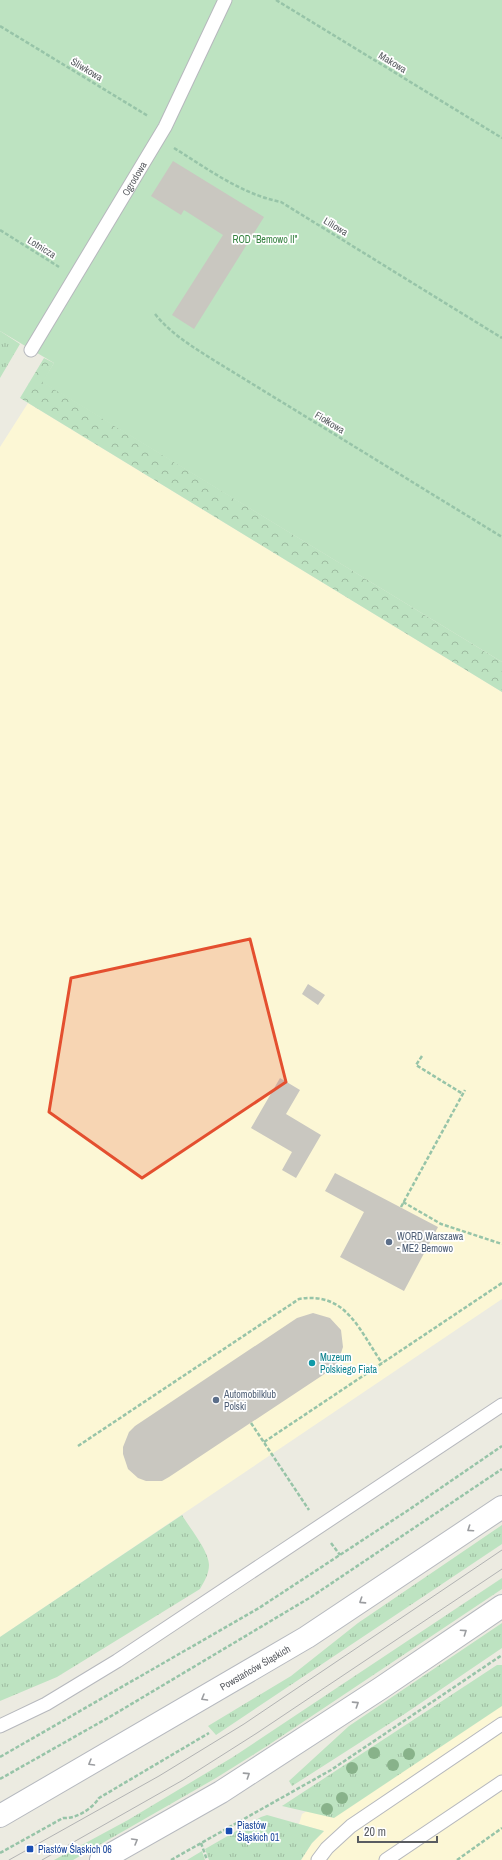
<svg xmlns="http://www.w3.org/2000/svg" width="502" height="1860" viewBox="0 0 502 1860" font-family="'Archivo Narrow',sans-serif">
<defs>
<pattern id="grass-tufts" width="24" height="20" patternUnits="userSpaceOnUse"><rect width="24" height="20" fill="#bde3c1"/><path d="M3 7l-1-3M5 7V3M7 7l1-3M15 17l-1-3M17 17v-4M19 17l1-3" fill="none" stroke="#9dbba0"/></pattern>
<pattern id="forest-crowns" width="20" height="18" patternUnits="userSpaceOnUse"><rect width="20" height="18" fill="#bde3c1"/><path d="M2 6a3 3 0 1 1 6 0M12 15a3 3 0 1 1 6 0" fill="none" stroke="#9dbba0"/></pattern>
</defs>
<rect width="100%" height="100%" fill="#ecebe1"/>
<path fill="#fcf7d5" d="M28,403l474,289v607l-502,338v-1190z
M502,1692v168h-201l11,-17 12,-12 -25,-7 3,-10z"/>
<path fill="url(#grass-tufts)" d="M0,331l20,13 -20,34z
M182,1515c7,12 27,36 27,50 0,9 -5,17 -9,24l-143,88 -57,24v-64z
M502,1525v19l-286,191 -8,-9 83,-50 67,-53z
M502,1578v11l-235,157 -51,32 -143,82h-19l74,-40 105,-63z
M502,1623v25l-96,65 -114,73 -3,-5 60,-55z
M497,1665h5v41l-168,112 -52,-12z
M267,1815l57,16 -12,12 -11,17h-92l-4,-11 56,-32z
M202,1851l3,9h-18z"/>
<path fill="url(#forest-crowns)" d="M44,358l10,5 -11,19 459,280v30l-482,-294z"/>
<path fill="#bde3c1" d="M0,0h502v662l-460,-280 12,-19 -54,-32z"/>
<path fill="#c9c7c0" d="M173,161l91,56 -70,112 -22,-14 51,-80 -39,-25 -3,5 -30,-19z
M308,984l17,11 -7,10 -16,-11z
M280,1078l20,12 -14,24 35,21 -25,43 -14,-8 10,-18 -41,-24z
M335,1173l103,54 -34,64 -64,-34 24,-45 -39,-21z
M313,1313l17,5 11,12 2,17 -5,15 -6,7 -163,108 -7,4h-16l-8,-3 -10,-9 -5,-15v-7l6,-15 6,-6 162,-108z"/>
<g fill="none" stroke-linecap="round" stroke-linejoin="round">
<defs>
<g id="service">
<path id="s1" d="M31,350l134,-223 60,-127"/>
<path d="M0,1726l46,-22 71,-43 385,-256"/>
<path d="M318,1860l9,-12 24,-22 151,-102"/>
<path d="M386,1860l116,-78"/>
</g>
<g id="secondary">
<path id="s2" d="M0,1816l307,-179 195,-130"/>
<path d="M101,1860l120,-68 160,-104 121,-82"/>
</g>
</defs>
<use href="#service" stroke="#b6b8bd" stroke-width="15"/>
<use href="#secondary" stroke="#b6b9bf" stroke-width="24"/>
<path stroke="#97c4a8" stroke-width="2.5" stroke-dasharray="4 2" stroke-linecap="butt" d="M276,0l226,138
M0,26l148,90
M174,148c34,21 67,46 107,54l221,136
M0,230l59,37
M155,314c16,20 38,33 60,47l287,176
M422,1056l-6,9 47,29
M403,1202l38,22 61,20
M401,1207l64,-117
M251,1423l58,87
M264,1442l238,-159
M78,1446l221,-147c47,-8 60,31 83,64
M331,1543l9,12
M0,1757l259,-149 151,-99 92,-63
M0,1779l113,-64 198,-118 191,-128
M201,1843l6,17
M0,1853l63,-35c13,1 29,-9 36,-20l110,-65
M171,1860l160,-90 171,-115
M457,1860l45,-32"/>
<use href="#service" stroke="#fff" stroke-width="13"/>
<use href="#secondary" stroke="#fff" stroke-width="22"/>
<path stroke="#b2b3b3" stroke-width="1" d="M9,1860l150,-84 85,-52 258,-174
M42,1860l141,-80 74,-47 245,-164"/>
</g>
<g fill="#88b28a">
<circle cx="374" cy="1753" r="6"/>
<circle cx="409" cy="1754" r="6"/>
<circle cx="393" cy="1765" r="6"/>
<circle cx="352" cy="1768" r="6"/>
<circle cx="342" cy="1798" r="6"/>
<circle cx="327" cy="1809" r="6"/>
</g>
<defs><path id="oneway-chevron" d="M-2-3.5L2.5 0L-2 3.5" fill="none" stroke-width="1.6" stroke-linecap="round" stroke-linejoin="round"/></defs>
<g stroke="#9b9da0">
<use href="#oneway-chevron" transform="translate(470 1529) rotate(146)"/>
<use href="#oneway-chevron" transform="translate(362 1601) rotate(147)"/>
<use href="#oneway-chevron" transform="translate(464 1632) rotate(-34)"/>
<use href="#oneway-chevron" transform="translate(204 1698) rotate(150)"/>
<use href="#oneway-chevron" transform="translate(356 1704) rotate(-33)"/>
<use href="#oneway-chevron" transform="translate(91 1763) rotate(150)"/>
<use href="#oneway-chevron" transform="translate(247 1775) rotate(-33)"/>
<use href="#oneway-chevron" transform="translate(135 1841) rotate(-30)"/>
</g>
<path fill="#e44f2f" fill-opacity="0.2" stroke="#e44f2f" stroke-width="3" stroke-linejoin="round" d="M250,939l36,143 -144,96 -93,-66 22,-134z"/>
<g fill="#5c6f8a" stroke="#fff" stroke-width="1.5">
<circle cx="389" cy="1242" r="4"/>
<circle cx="216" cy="1400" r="4"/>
</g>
<circle fill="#0f9aa8" stroke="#fff" stroke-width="1.5" cx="312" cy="1363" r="4"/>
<g fill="#1a4fb4" stroke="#fff" stroke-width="1.5">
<rect x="225" y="1827" width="8" height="8" rx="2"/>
<rect x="26" y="1845" width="8" height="8" rx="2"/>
</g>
<g text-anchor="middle" stroke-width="3.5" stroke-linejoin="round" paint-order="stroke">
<g font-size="10" fill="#595c61" stroke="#fff">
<text transform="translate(393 62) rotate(31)" y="4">Makowa</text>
<text transform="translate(87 69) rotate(31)" y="4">Śliwkowa</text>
<text dy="4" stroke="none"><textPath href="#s1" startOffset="200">Ogrodowa</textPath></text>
<text transform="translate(336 226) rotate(31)" y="4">Liliowa</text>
<text transform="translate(42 247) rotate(32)" y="4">Lotnicza</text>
<text transform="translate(330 422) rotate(31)" y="4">Fiołkowa</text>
<text dy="4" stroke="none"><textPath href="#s2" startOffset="295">Powstańców Śląskich</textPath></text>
</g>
<g font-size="10" fill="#378342" stroke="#fff">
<text x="265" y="243">ROD "Bemowo II"</text>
</g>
<g font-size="10" fill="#4e5e75" stroke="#fff" text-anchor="start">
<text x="397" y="1240">WORD Warszawa<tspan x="397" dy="12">- ME2 Bemowo</tspan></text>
<text x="224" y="1398">Automobilklub<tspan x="224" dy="12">Polski</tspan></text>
</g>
<g font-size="10" fill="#0d838f" stroke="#fff" text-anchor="start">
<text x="320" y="1361">Muzeum<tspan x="320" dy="12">Polskiego Fiata</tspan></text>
</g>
<g font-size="10" fill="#164399" stroke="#fff" text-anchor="start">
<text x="237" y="1829">Piastów<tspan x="237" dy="12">Śląskich 01</tspan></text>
<text x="38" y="1853">Piastów Śląskich 06</text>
</g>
</g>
<path d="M358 1836v6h79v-6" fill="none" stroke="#595c61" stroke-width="2"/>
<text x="364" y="1836" font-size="12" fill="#595c61" stroke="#ffffff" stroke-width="3" paint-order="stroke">20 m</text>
</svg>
